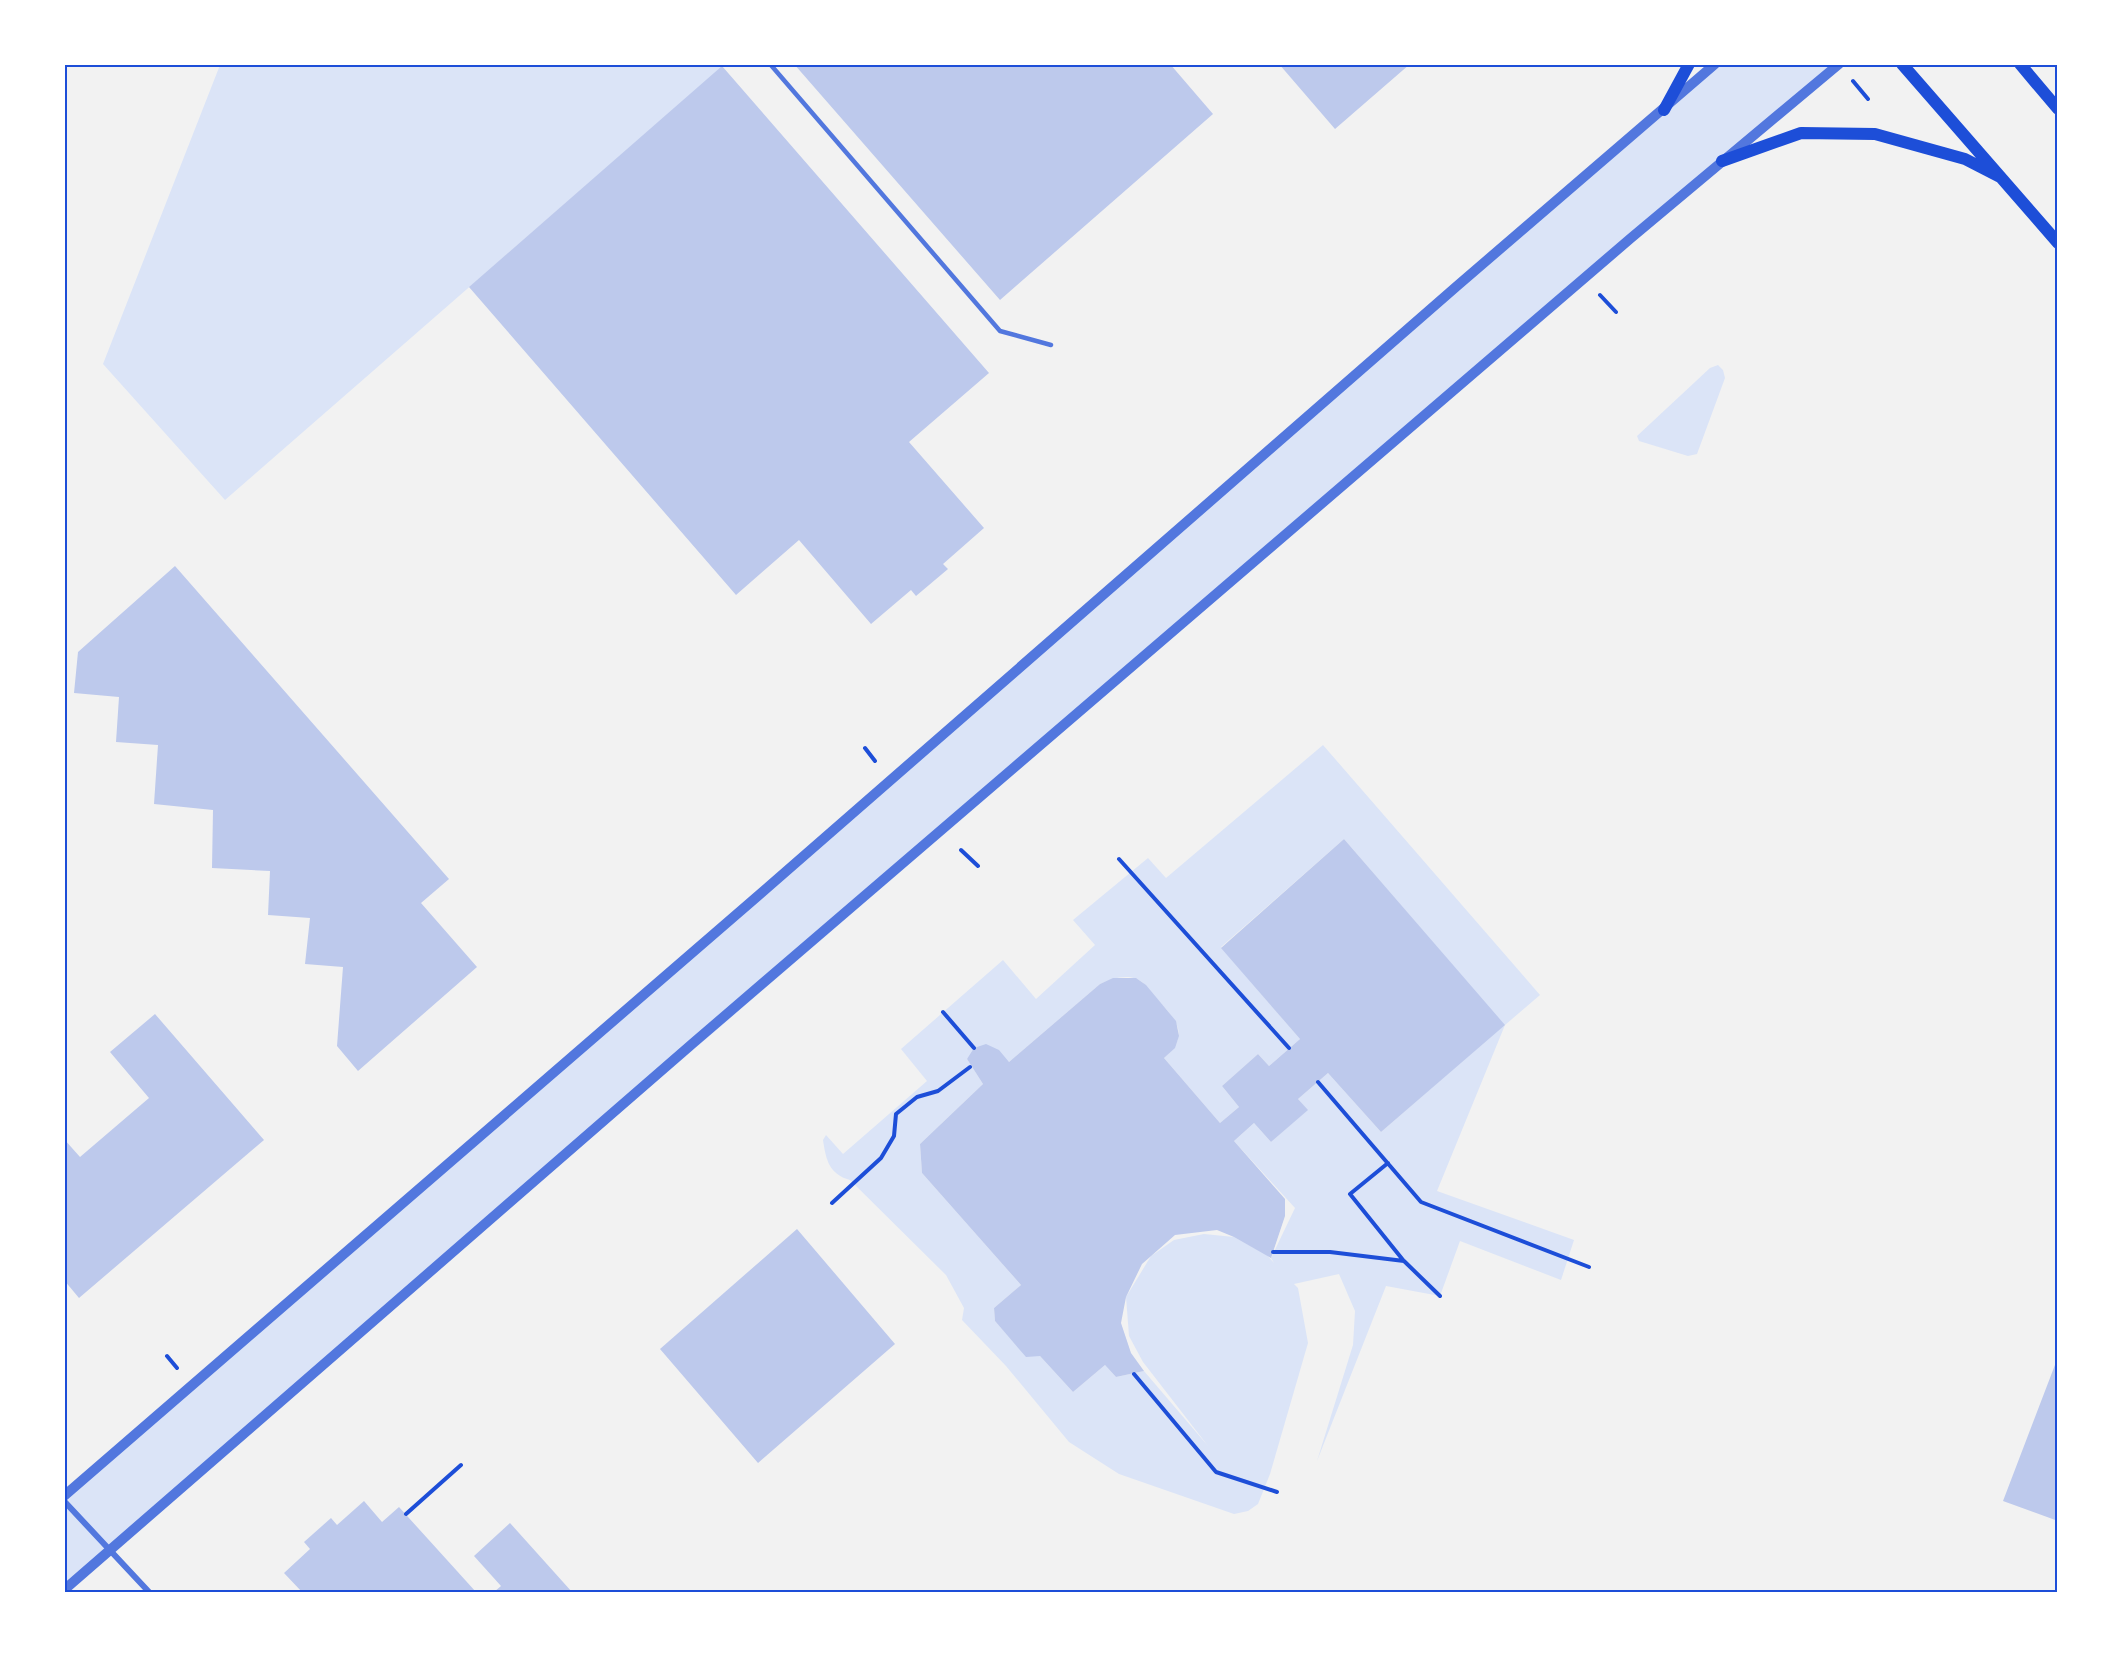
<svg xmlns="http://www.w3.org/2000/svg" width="2122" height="1657" viewBox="0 0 2122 1657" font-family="'Titillium Web',sans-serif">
<rect width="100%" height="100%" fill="#f2f2f2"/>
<path fill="#dbe4f7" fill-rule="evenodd" d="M1711,64l128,1 -1774,1525v-94z
M220,65h504l-499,435 -122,-136z
M1718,365l5,5 2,8 -28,76 -9,2 -49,-15 -2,-5 73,-68z
M1323,745l217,250 -35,30 -68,166 137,49 -13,40 -101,-39 -20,55 -54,-10 -69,175 36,-116 2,-34 -16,-37 -45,10 4,4 10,55 -38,131 -12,30 -10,7 -14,3 -115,-40 -50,-32 -63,-76 -44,-46 2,-12 -18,-33 -96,-95c-21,-6 -24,-20 -27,-40l3,-5 17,19 84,-73 -26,-32 102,-89 33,39 59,-54 -22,-25 75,-62 18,20zM1344,839l160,186 -123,107 -53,-59 -30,26 9,11 -36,32 -17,-19 -20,18 61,67 -24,50 3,5 -7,-8 -33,-18 -30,-3 -30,6 -23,16 -25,41 3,39 14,26 65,84 -64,-75 -28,6 -11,-12 -32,27 -33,-36h-14l-31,-35 -1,-13 27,-23 -99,-112 -2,-29 63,-60 -16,-25 18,-14 24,17 91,-78c11,-5 25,-10 37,-5 8,4 14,13 20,20 19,21 34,35 7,59l56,65 19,-16 -17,-21 36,-32 11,12 31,-27 -79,-92z"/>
<path fill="#bdc9ec" d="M794,64h376l43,50 -213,186z
M1279,64h131l-75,65z
M722,66l267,307 -80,69 75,86 -41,36 5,5 -32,27 -5,-6 -40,34 -72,-84 -63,55 -267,-308z
M175,566l274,313 -28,24 56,64 -119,104 -21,-25 6,-79 -38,-3 5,-46 -42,-3 2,-44 -58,-3 1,-58 -59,-6 4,-59 -42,-3 3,-45 -45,-4 4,-41z
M1344,839l161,186 -124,107 -53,-59 -30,26 10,11 -37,32 -17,-19 -20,18 51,58v17l-14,42 -37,-21 -17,-7 -42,5 -33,29 -16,33 -5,26 10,30 13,18 -28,6 -11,-12 -32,27 -33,-36 -14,1 -31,-36 -1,-13 27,-23 -99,-112 -2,-29 63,-60 -16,-25 7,-11 12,-4 13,6 10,12 91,-78 13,-6h23l10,7 30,36 3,15 -4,12 -11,10 56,65 19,-16 -17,-21 36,-32 11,12 31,-27 -79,-91z
M155,1014l109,126 -185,158 -15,-18v-141l16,18 69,-59 -39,-46z
M797,1229l98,115 -137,119 -98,-114z
M2058,1357v164l-55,-20z
M364,1501l18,21 17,-15 77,85h-174l-18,-19 26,-24 -6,-7 27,-24 6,7z
M510,1523l62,69h-78l7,-6 -27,-30z"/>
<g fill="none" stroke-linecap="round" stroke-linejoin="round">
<path stroke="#1d4ed8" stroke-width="4" d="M1853,81l15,18
M1600,295l16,17
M865,748l10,13
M961,850l17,16
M1119,859l170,189
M943,1012l31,36
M1318,1082l103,120 168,65
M1388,1163l-38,31 53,66
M832,1203l49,-45 13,-22 2,-22 21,-17 21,-6 32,-24
M1273,1252h57l74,9 36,35
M167,1356l10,12
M1134,1374l82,98 61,20
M406,1514l55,-49"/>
<path stroke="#5277de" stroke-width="4.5" d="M770,64l230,267 51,14"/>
<path stroke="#5277de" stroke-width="6" d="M64,1501l85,91"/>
<path stroke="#5277de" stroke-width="10" d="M64,1496l703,-608 690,-602 258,-222
M64,1590l628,-546 939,-806 208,-174"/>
<path stroke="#1d4ed8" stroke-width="12" d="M1902,64l156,179
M2020,64l38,45
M1664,110l25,-46
M1722,161l79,-28 74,1 90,25 35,18"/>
</g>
<rect width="2122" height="1657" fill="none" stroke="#ffffff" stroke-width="132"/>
<rect x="66" y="66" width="1990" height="1525" fill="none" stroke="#1d4ed8" stroke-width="2"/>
</svg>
